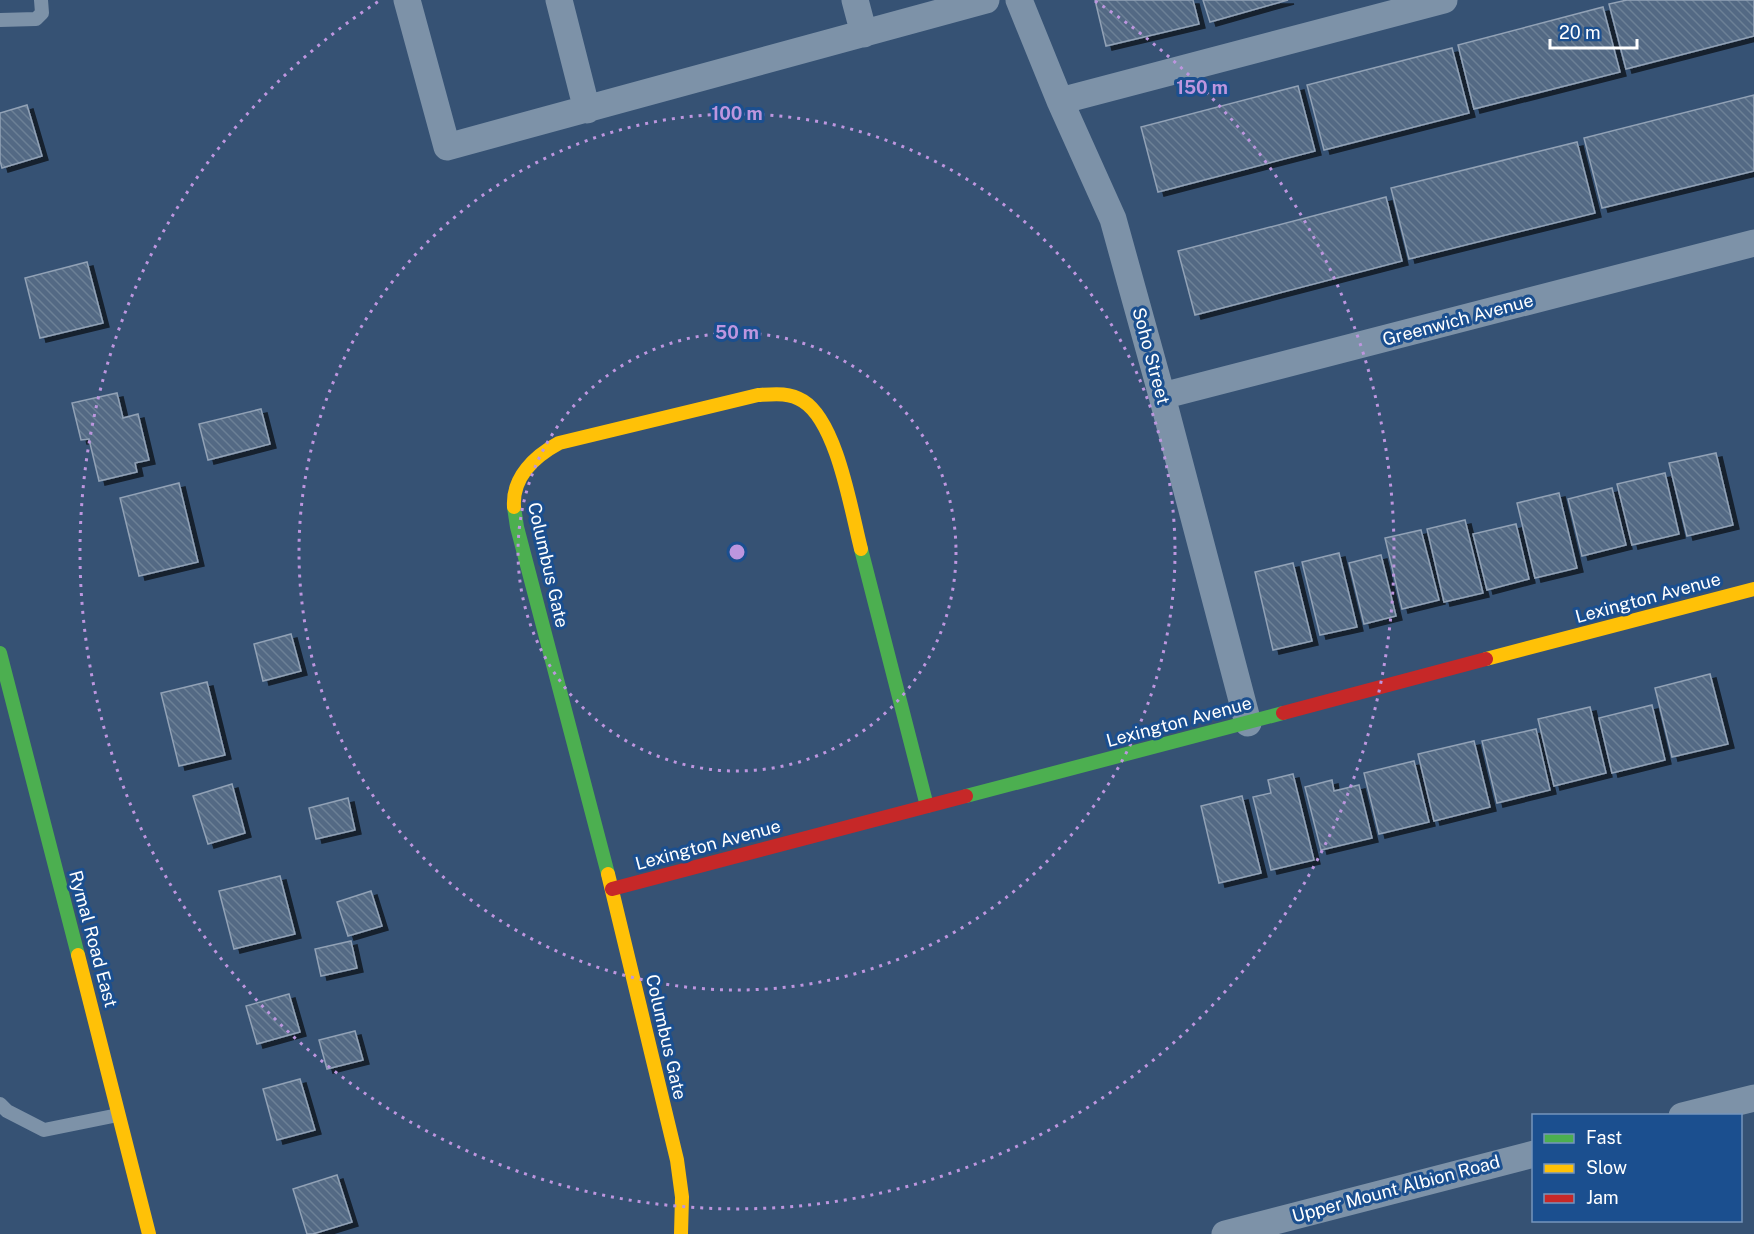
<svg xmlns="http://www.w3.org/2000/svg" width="1754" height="1234" viewBox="0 0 1754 1234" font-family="'Public Sans',sans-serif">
<defs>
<pattern id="building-back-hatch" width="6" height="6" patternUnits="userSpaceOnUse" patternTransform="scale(1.5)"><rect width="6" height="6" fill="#526984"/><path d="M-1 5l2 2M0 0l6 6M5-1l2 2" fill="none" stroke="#6c8096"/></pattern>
<filter id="shadow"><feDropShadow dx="6" dy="4" stdDeviation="0" flood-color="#0009"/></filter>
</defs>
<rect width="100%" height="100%" fill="#365274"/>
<path fill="url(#building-back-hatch)" stroke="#92a2b6" stroke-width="1.5" filter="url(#shadow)" d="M1095,0h98l6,24 -93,22z
M1203,0h85l-78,22z
M1627,0h127v36l-128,33 -17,-65z
M1603,7l17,65 -146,37 -16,-64z
M1452,48l17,65 -145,37 -17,-65z
M1298,86l17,65 -157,41 -17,-65z
M1754,95v76l-152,37 -18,-70z
M27,105l15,51 -40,12 -2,-7v-48z
M1577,142l18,71 -186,46 -18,-71z
M1386,197l16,64 -207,54 -17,-64z
M87,262l16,61 -63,15 -15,-60z
M117,393l6,25 15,-4 11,46 -14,3 2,9 -38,9 -10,-42 -8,1 -9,-37z
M261,409l9,35 -62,16 -9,-36z
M1716,453l17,72 -46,11 -18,-73z
M1665,473l14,61 -47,11 -15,-61z
M179,483l19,79 -59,14 -19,-78z
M1612,488l14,57 -44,11 -14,-57z
M1559,493l18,75 -42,10 -18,-75z
M1465,520l18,73 -39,9 -17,-73z
M1516,524l13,55 -42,11 -14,-56z
M1421,530l18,70 -37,9 -17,-71z
M1339,553l18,74 -37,8 -18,-73z
M1381,555l15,61 -32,8 -15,-61z
M1293,563l19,78 -39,9 -18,-78z
M291,634l10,37 -38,10 -9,-37z
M1710,674l18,70 -56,13 -17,-69z
M207,682l18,73 -46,11 -18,-73z
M1652,705l13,55 -53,13 -13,-55z
M1590,707l16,66 -52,13 -16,-67z
M1536,729l14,61 -53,13 -15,-62z
M1474,741l16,66 -56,14 -16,-67z
M1414,761l15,61 -50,12 -15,-61z
M1293,774l21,86 -43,10 -18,-73 18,-4 -3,-13z
M1332,780l2,11 25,-6 13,53 -51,12 -16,-63z
M232,784l13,49 -37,11 -15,-48z
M1242,796l19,77 -42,10 -18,-77z
M348,798l7,32 -39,9 -7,-31z
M280,876l15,58 -61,15 -15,-58z
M371,891l11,35 -34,10 -11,-34z
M351,941l6,27 -36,8 -6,-27z
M289,994l11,38 -43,12 -11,-38z
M355,1031l8,29 -36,9 -8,-29z
M300,1079l15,51 -38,10 -14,-51z
M337,1175l15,47 -39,12h-6l-14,-45z"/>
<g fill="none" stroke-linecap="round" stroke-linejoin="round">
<path stroke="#7d92a8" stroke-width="14" d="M0,20l36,-1 6,-6 -1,-13
M0,1104l7,7 37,19 74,-15"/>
<path stroke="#7d92a8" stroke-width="27" d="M407,0l40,147 539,-147
M559,0l28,110
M855,0l9,34
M1019,0l41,101 53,118 49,177 86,327
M1060,101l384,-101
M1162,396l592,-153
M1682,1116l72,-18
M1225,1234l309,-80"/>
<path stroke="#4caf50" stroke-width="14" d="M514,507l3,20 91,347
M861,549l66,257
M0,653l78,302
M966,796l317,-83"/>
<path stroke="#ffc107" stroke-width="14" d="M514,507c-2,-30 21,-51 45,-64l199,-48c16,-1 31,-3 45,6 34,21 48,109 58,148
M1486,659l268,-70
M608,874l69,286 5,37 -1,37
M78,955l71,279"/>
<path stroke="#c62828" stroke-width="14" d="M1283,713l203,-54
M612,889l354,-93"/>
</g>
<g fill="none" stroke="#bd96df" stroke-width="3" stroke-dasharray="3 6">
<circle cx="737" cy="552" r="219"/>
<circle cx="737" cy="552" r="438"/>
<path d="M1095 1A657 657 0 1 1 379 1"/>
</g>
<g text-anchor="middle" stroke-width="6" stroke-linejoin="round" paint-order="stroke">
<g font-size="18" fill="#fff" stroke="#1b4f8f">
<text transform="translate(1458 320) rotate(-15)" y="6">Greenwich Avenue</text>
<text transform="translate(1151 356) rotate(75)" y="6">Soho Street</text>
<text transform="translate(548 565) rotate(77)" y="6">Columbus Gate</text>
<text transform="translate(1648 598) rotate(-15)" y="6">Lexington Avenue</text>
<text transform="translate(1179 722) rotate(-15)" y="6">Lexington Avenue</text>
<text transform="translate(708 845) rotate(-15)" y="6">Lexington Avenue</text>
<text transform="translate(93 939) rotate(75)" y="6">Rymal Road East</text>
<text transform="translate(666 1037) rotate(77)" y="6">Columbus Gate</text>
<text transform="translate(1396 1189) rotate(-15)" y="6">Upper Mount Albion Road</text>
</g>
</g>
<circle cx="737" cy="552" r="9" fill="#bd96df" stroke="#1b4f8f" stroke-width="3"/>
<g font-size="18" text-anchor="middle" font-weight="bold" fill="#bd96df" stroke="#1b4f8f" stroke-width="6" stroke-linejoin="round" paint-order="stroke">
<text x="1202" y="94">150 m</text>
<text x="737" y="120">100 m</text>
<text x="737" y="339">50 m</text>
</g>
<rect x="1532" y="1114" width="210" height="108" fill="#1b4f8f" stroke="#7695bc" stroke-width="1.5"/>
<rect x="1544" y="1134" width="30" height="9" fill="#4caf50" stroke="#7695bc" stroke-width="1.5"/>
<text x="1586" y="1144" font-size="18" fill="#ffffff">Fast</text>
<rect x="1544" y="1164" width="30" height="9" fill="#ffc107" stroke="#7695bc" stroke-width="1.5"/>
<text x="1586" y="1174" font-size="18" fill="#ffffff">Slow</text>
<rect x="1544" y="1194" width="30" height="9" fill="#c62828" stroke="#7695bc" stroke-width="1.5"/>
<text x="1586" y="1204" font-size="18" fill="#ffffff">Jam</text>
<path d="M1550 39v9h87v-9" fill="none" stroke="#ffffff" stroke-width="3"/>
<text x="1559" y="39" font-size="18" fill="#ffffff" stroke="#1b4f8f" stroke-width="4.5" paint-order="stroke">20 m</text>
</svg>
